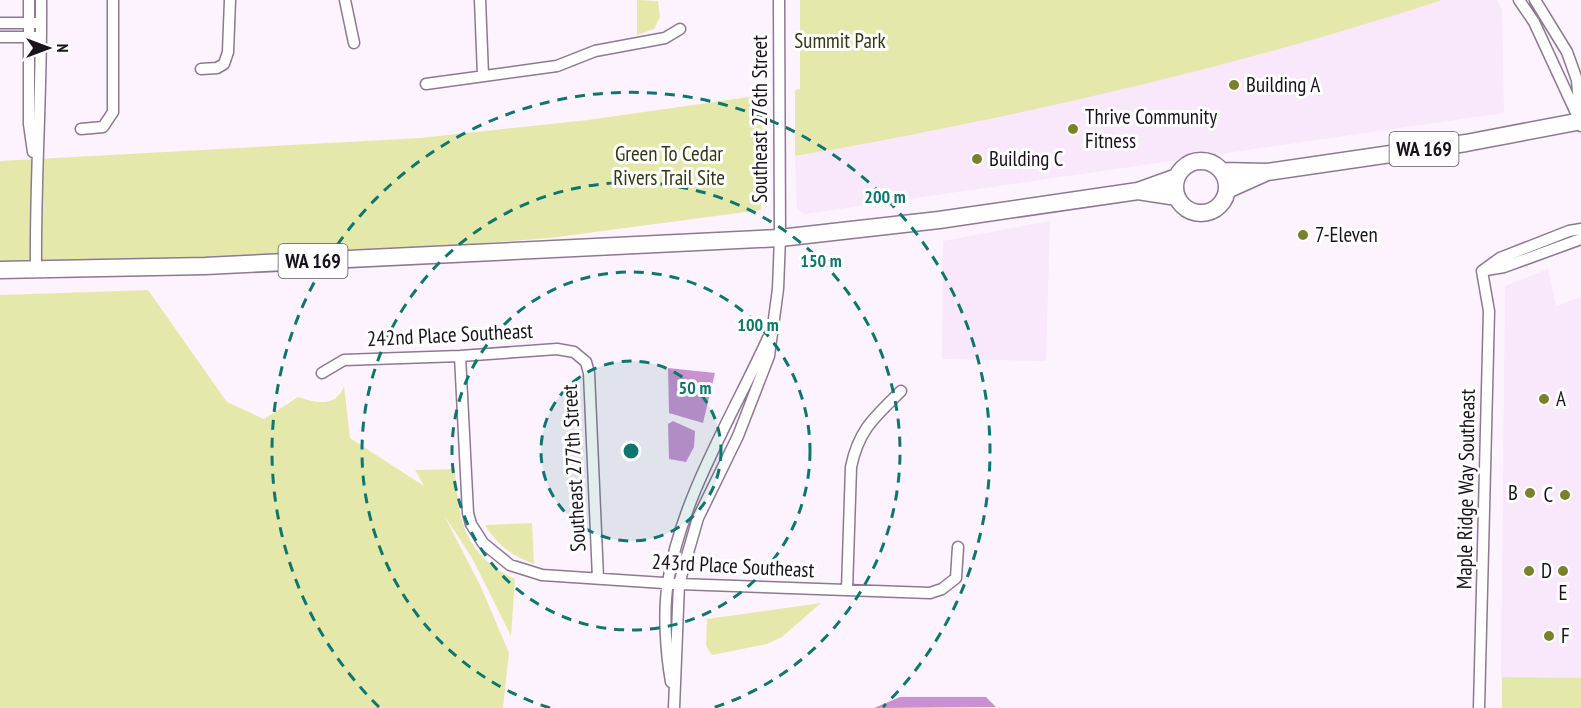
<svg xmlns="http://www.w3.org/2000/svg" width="1581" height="708" viewBox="0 0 1581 708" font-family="'PT Sans Narrow',sans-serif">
<rect width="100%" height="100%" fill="#fdf3fe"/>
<path fill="#f9e7fc" d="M1442,0h55l5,9 2,104 -699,101 -8,-4 -2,-54 233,-47 150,-34 107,-28z
M1050,221l-4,140 -104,-2 1,-118z
M1548,269l8,37 25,-9v381l-80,-1 4,-391z"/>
<path fill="#e4e9ab" d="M637,0l21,1 2,16 -6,12 -17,6z
M800,0h642c-211,69 -429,118 -647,156v-66l5,-1z
M763,95l-2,115 -211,28 -168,13 -382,19v-109l420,-23 168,-18z
M148,290l79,112 37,17 34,-22c18,6 38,11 46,-11l6,52 74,48 -9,-16 40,-1c3,51 9,86 60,110l-4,57 -39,-78 -28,-43 37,72 28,66 -6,55h-503v-413z
M532,523l2,41c-23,-9 -36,-18 -49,-39z
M821,603l-39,34 -15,7 -55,11 -6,-9 1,-27z
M1502,677l79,1v30h-79z"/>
<path fill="#c991d2" d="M668,368l47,5 -12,50 -34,-10z
M673,421l22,10 -1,16 -8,15 -17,-3 -1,-35z
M900,697h86l10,10 -122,1z"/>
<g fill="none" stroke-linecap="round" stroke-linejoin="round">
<defs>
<path id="street" d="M29,0v124l4,28
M345,0l9,43
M480,0l3,75
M1519,0l15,22 43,93
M1535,0l32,52 10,28 4,46
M0,23h35
M0,37h36
M201,69l16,-1 7,-4 4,-12 2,-52
M426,84l131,-18 38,-15 70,-13 15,-9
M81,129l22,-2 10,-15v-112
M36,268c-1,-89 6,-178 5,-268
M1486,270l18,-3 77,-28
M1482,271l18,-13 69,-27 12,-2
M460,356l8,157 3,11 12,19 27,22 32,10 137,9 251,9 12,-4 14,-11 2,-31
M322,373l22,-13 116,-4 97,-7 17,3 12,10 3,11 9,205
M847,590l4,-123c8,-38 24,-50 50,-76
M671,682c-5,-29 -8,-70 -3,-100 13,-84 65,-167 100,-244
M674,708l5,-124 19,-66 40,-82 31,-80 9,-67 2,-51 -1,-238
M1479,708l10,-397 -7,-40"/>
<path id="primary" d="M1175 187a26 26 0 1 1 52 0a26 26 0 1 1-52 0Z
M1222,171l45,1 -40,18
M1267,172l199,-29 115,-22
M1177,177l-39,14 39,6
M0,270l205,-4 575,-28 159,-18 199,-29"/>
</defs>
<use href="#street" stroke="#8e7892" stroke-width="13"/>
<use href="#primary" stroke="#8e7892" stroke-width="19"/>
<use href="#street" stroke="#fff" stroke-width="10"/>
<use href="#primary" stroke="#fff" stroke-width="16"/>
</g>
<circle cx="631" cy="451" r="90" fill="#0f766e" fill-opacity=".12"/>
<g fill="none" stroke="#0f766e" stroke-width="3" stroke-dasharray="10 8">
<circle cx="631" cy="451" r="90"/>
<circle cx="631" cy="451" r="179"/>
<path d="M550 708A269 269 0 1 1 712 708"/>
<path d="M379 707A359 359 0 1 1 883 707"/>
</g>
<g fill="#7b802a" stroke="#fff" stroke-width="2">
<circle cx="1234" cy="85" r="6"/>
<circle cx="1073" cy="129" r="6"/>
<circle cx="977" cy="159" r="6"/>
<circle cx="1303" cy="235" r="6"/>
<circle cx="1544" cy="399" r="6"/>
<circle cx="1530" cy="493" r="6"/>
<circle cx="1565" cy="495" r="6"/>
<circle cx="1529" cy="571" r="6"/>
<circle cx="1563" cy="571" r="6"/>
<circle cx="1549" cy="636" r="6"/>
</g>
<g text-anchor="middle" stroke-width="6" stroke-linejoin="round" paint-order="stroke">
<g fill="#fff" stroke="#5f5960" stroke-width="1.5">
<rect x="1389.5" y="132" width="69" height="34" rx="4.5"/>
<rect x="278.5" y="244" width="69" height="34" rx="4.5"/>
</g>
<g font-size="20" font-weight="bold" fill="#1a121c">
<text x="1424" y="156">WA 169</text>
<text x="313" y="268">WA 169</text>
</g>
<g font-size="21" fill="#343712" stroke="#fff">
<text x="840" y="48">Summit Park</text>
<text x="669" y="161">Green To Cedar<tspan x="669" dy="24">Rivers Trail Site</tspan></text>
</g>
<g font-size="21" fill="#1a121c" stroke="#fff" text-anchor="start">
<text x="1246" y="92">Building A</text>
<text x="1085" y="124">Thrive Community<tspan x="1085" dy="24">Fitness</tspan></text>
<text x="989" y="166">Building C</text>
<text x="1315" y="242">7-Eleven</text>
<text x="1556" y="406">A</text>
<text x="1518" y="500" text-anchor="end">B</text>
<text x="1553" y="502" text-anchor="end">C</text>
<text x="1541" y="578">D</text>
<text x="1563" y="600" text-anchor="middle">E</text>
<text x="1561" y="643">F</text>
</g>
<g font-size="21" fill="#1a121c" stroke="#fff">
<text transform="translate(760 119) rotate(-90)" y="7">Southeast 276th Street</text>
<text transform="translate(450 335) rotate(-3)" y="7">242nd Place Southeast</text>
<text transform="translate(574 468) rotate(-93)" y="7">Southeast 277th Street</text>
<text transform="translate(1466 489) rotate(-89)" y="7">Maple Ridge Way Southeast</text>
<text transform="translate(733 566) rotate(3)" y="7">243rd Place Southeast</text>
</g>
</g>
<circle cx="631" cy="451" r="9" fill="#0f766e" stroke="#fff" stroke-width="3"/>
<g font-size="18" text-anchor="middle" font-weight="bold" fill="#0f766e" stroke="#fff" stroke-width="6" stroke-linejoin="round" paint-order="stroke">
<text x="885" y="203">200 m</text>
<text x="821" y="267">150 m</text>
<text x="758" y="331">100 m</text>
<text x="695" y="394">50 m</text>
</g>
<g transform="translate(48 48) rotate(90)" stroke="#ffffff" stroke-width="4.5" paint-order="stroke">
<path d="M0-4.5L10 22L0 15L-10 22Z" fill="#1a121c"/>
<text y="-9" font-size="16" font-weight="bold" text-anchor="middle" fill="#1a121c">N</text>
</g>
</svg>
